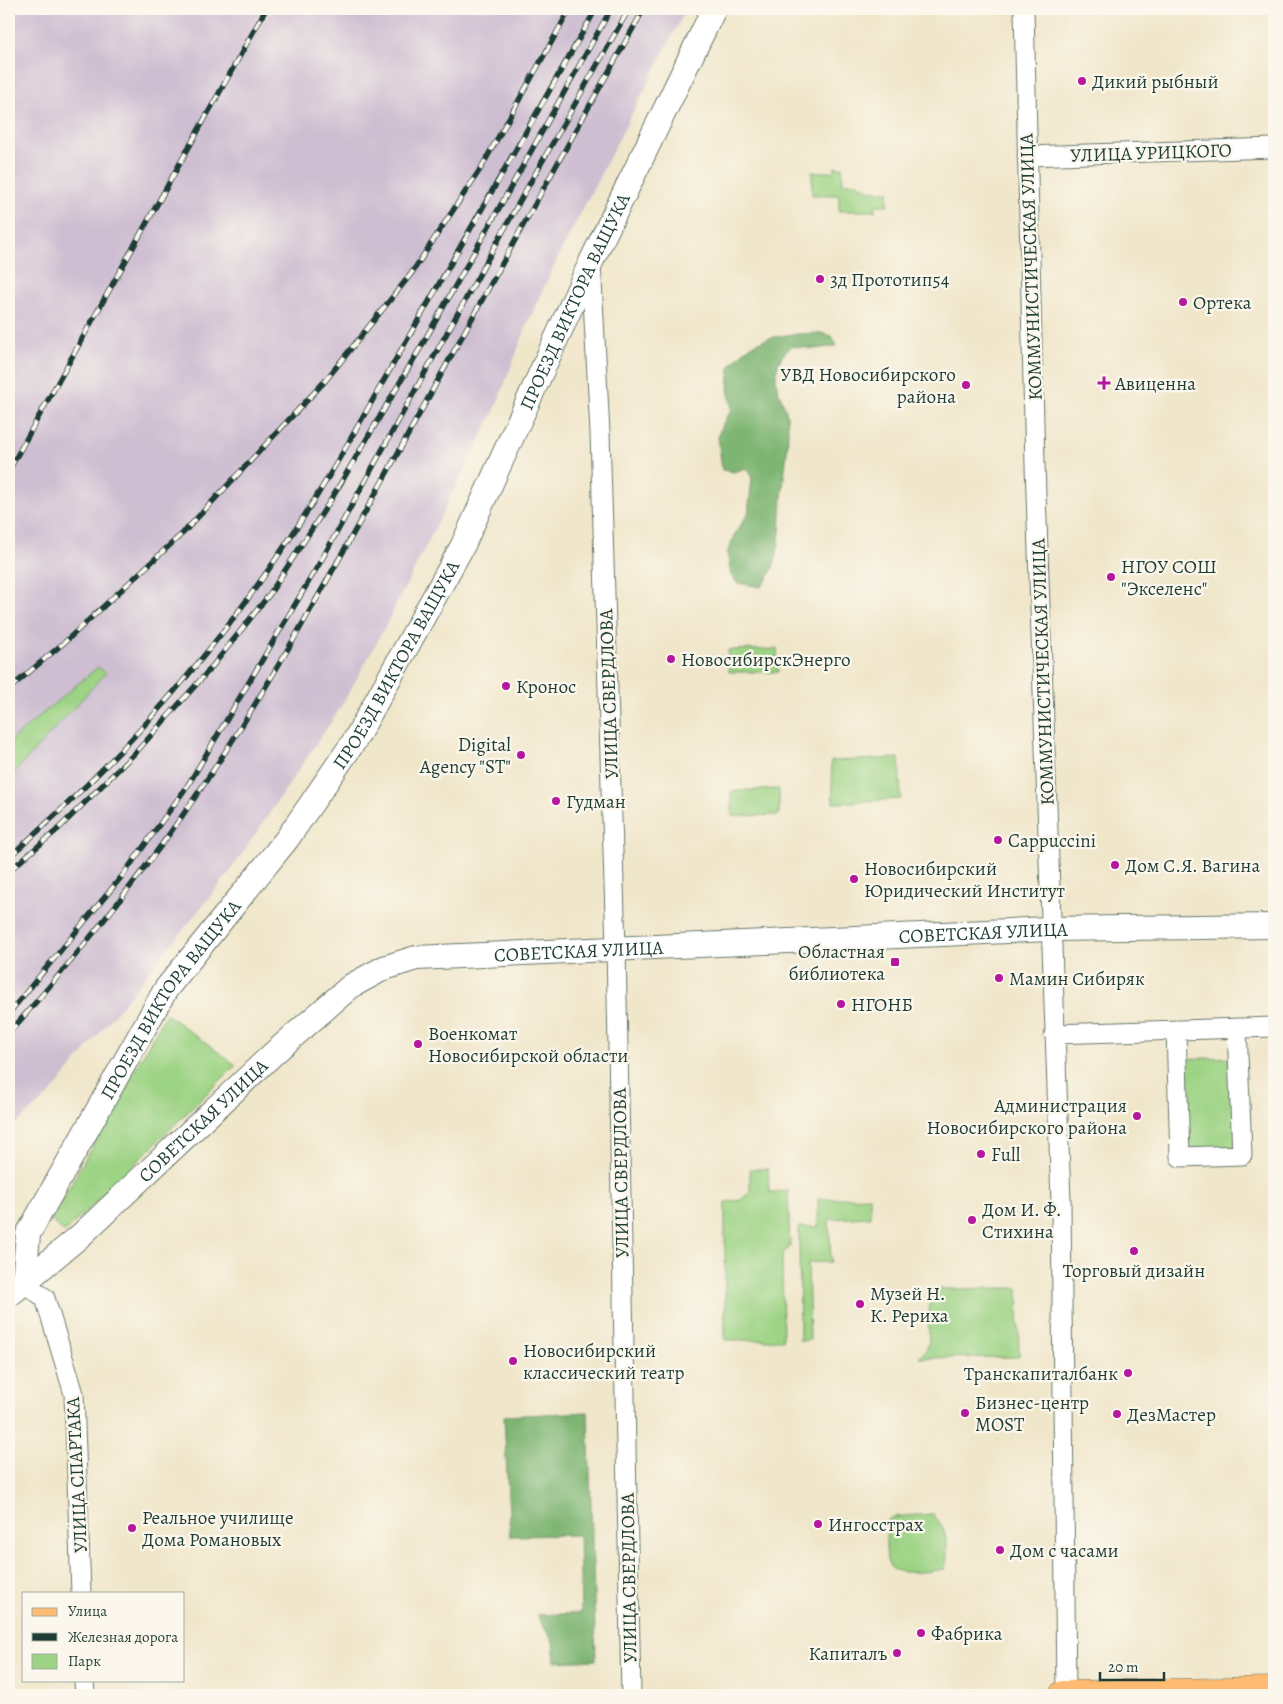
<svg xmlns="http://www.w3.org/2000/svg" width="1283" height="1704" viewBox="0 0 1283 1704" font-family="Alegreya,serif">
<rect width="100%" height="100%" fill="#fbf7ec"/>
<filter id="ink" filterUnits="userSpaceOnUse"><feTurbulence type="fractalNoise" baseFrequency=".02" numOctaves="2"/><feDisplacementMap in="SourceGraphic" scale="10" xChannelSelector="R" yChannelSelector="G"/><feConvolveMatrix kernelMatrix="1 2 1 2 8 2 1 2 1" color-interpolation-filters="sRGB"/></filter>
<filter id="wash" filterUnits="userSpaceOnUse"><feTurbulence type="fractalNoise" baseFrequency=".0096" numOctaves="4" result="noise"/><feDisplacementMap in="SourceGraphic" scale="20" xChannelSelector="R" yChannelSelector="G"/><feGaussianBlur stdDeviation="1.12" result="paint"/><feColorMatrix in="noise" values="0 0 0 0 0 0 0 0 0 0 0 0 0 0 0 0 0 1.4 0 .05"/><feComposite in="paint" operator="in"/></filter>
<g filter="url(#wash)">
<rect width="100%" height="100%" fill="#f0e6ca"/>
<path fill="#cebed1" d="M9,9h677l-128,248 -31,68 -32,84 -110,218 -44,80 -112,166 -178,220 -42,37z"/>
<path fill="#9dd384" stroke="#5e885c" d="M835,167h7l1,16h14l14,8h17v14h-13v6h-36v-16h-27v-23h22z
M777,649l1,23h-49l-1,-22z
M98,667l8,6 -97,105v-36z
M899,758l2,41 -68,4 -2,-42z
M779,789v26l-47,1 -1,-25z
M166,1014l70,51 -172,168 -13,-13z
M1238,1057l4,98 -62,2 -3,-98z
M750,1169h18l1,23 19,-1 2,56 -8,7 1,86h-58v-138l16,-2 9,-8z
M870,1197v20l-41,2 2,43 -23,1 2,77 -10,1 -1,-114h19v-28z
M1018,1288l1,69 -100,1c3,-4 8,-9 9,-13 3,-18 -6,-44 11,-56z
M932,1514c16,14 17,35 13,55 -12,2 -50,8 -56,-4 -5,-11 -2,-31 -3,-43l6,-5z"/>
<path fill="#7eb572" stroke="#4e7953" d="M821,333l11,3 5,10 -23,3 -22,-3c-10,8 -15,17 -16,29 -1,16 9,27 11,41 3,24 -2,48 -4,72 -4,32 1,74 -22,99l-24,-4 -6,-8 -4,-22 9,-21 12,-18 4,-36 -6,-10 -12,4 -12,-2 -4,-33 3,-10 11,-18 -4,-21 2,-22c26,-33 53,-31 91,-33z
M588,1412l8,248 -41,2 -2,-21 -17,-26 45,-2 -2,-78 -69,1 -6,-120z"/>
</g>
<g filter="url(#ink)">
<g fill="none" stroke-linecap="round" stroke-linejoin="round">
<defs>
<path id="minor" d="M1024,9l11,456 26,736 5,494
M1027,156l247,-8
M591,262l9,171 16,515 15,747
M1176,1030l4,127 62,-2 -5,-127
M1054,1034l220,-7
M24,1283l21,15 29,96 7,199
M84,1680l1,15"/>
<g id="tertiary">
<path id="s1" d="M24,1283l4,-49 138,-245 121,-150 68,-99 108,-195 128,-283 123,-253"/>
<path id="s2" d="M9,1295l71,-59 194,-183 77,-67 33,-18 32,-10 634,-29 224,-3"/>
</g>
<path id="primary" d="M1063,1695l211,-4"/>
</defs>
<use href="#minor" stroke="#687868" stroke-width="21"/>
<use href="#tertiary" stroke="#687868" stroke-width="26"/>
<use href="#primary" stroke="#687868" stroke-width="29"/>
<use href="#minor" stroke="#fff" stroke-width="19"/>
<use href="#tertiary" stroke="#fff" stroke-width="24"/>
<use href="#primary" stroke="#ffbb71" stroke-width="28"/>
<defs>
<path id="rail" d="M9,470l257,-461
M9,689l57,-48 117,-108 142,-152 86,-107 70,-106 89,-159
M9,857c106,-92 201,-198 279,-316 46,-69 85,-143 127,-215 61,-105 121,-211 181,-317
M9,871l48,-41 81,-80 73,-82 58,-73 63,-97 90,-153 189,-336
M9,1013l114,-138 65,-90 134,-226 200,-362 107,-188
M9,1033c68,-77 133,-157 191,-243 69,-102 128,-211 188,-319 85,-154 169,-309 256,-462"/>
</defs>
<use href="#rail" stroke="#1f3d34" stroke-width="5.5"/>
<use href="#rail" stroke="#fbf7ec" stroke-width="4" stroke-dasharray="11" stroke-linecap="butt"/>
</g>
</g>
<g fill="#b5179e" stroke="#fbf7ec" stroke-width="2">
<circle cx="1082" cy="81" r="5"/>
<circle cx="820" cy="279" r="5"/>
<circle cx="1183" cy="302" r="5"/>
<path d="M1101.5 375.5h5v5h5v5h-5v5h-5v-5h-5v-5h5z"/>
<circle cx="966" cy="385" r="5"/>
<circle cx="1111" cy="577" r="5"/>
<circle cx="671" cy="659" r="5"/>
<circle cx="506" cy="686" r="5"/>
<circle cx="521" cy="755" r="5"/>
<circle cx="556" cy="801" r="5"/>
<circle cx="998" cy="840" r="5"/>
<circle cx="1115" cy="865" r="5"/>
<circle cx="854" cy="879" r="5"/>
<rect x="890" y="957" width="10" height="10" rx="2.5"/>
<circle cx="999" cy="978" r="5"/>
<circle cx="841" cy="1004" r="5"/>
<circle cx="418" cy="1044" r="5"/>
<circle cx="1137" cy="1116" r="5"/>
<circle cx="981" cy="1154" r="5"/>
<circle cx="972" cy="1220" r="5"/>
<circle cx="1134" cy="1251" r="5"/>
<circle cx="860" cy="1304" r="5"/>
<circle cx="513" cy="1361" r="5"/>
<circle cx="1128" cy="1373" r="5"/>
<circle cx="965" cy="1413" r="5"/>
<circle cx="1117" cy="1414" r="5"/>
<circle cx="818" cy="1524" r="5"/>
<circle cx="132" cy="1528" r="5"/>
<circle cx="1000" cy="1550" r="5"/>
<circle cx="921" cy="1633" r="5"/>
<circle cx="897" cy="1653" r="5"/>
</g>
<g text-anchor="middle" stroke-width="4.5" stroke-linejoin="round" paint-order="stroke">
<g font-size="19" fill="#1f3d34" stroke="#fbf7ec" text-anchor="start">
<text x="1092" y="88">Дикий рыбный</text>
<text x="830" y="286">3д Прототип54</text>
<text x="1193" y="309">Ортека</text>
<text x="956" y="381" text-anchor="end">УВД Новосибирского<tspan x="956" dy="22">района</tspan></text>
<text x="1115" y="390">Авиценна</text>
<text x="1121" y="573">НГОУ СОШ<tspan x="1121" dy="22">"Экселенс"</tspan></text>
<text x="681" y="666">НовосибирскЭнерго</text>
<text x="516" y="693">Кронос</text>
<text x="511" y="751" text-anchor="end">Digital<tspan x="511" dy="22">Agency "ST"</tspan></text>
<text x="566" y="808">Гудман</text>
<text x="1008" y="847">Cappuccini</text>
<text x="1125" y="872">Дом С.Я. Вагина</text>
<text x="864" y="875">Новосибирский<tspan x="864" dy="22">Юридический Институт</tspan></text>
<text x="885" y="958" text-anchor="end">Областная<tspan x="885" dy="22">библиотека</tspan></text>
<text x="1009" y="985">Мамин Сибиряк</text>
<text x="851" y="1011">НГОНБ</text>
<text x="428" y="1040">Военкомат<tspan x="428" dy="22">Новосибирской области</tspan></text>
<text x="1127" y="1112" text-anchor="end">Администрация<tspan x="1127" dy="22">Новосибирского района</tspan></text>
<text x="991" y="1161">Full</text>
<text x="982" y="1216">Дом И. Ф.<tspan x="982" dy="22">Стихина</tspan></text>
<text x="1134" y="1277" text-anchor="middle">Торговый дизайн</text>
<text x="870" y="1300">Музей Н.<tspan x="870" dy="22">К. Рериха</tspan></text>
<text x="523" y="1357">Новосибирский<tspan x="523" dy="22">классический театр</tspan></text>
<text x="1118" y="1380" text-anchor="end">Транскапиталбанк</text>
<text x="975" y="1409">Бизнес-центр<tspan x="975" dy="22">MOST</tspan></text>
<text x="1127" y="1421">ДезМастер</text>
<text x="142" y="1524">Реальное училище<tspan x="142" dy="22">Дома Романовых</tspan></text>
<text x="828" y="1531">Ингосстрах</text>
<text x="1010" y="1557">Дом с часами</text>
<text x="931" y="1640">Фабрика</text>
<text x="887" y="1660" text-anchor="end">Капиталъ</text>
</g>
<g font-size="19" fill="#1f3d34" stroke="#fbf7ec">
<text transform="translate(1151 152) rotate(-2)" y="7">УЛИЦА УРИЦКОГО</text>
<text transform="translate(1030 267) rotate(-92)" y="7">КОММУНИСТИЧЕСКАЯ УЛИЦА</text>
<text dy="7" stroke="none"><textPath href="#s1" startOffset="1134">ПРОЕЗД ВИКТОРА ВАЩУКА</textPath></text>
<text dy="7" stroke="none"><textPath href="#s1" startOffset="729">ПРОЕЗД ВИКТОРА ВАЩУКА</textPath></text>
<text transform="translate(1042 672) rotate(-92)" y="7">КОММУНИСТИЧЕСКАЯ УЛИЦА</text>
<text transform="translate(608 694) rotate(-92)" y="7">УЛИЦА СВЕРДЛОВА</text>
<text dy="7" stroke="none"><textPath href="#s2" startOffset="1100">СОВЕТСКАЯ УЛИЦА</textPath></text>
<text dy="7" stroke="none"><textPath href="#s2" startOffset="695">СОВЕТСКАЯ УЛИЦА</textPath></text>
<text dy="7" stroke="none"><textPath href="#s1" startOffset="324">ПРОЕЗД ВИКТОРА ВАЩУКА</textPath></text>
<text dy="7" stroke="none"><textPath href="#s2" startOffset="261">СОВЕТСКАЯ УЛИЦА</textPath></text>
<text transform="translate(620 1173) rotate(-91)" y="7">УЛИЦА СВЕРДЛОВА</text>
<text transform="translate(76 1475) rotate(-93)" y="7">УЛИЦА СПАРТАКА</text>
<text transform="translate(628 1578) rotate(-91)" y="7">УЛИЦА СВЕРДЛОВА</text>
</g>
</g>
<rect width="1283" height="1704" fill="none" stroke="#fbf7ec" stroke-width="30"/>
<rect x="22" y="1592" width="162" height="90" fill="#fbf7ec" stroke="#a3ada2"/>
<rect x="32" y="1608" width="25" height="8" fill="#ffbb71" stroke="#a3ada2"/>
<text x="68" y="1616" font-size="15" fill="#1f3d34">Улица</text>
<rect x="32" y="1633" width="25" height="8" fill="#1f3d34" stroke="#a3ada2"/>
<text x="68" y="1642" font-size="15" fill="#1f3d34">Железная дорога</text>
<rect x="32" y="1654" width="25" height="15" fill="#9dd384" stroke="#a3ada2"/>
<text x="68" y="1666" font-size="15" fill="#1f3d34">Парк</text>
<path d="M1100 1672v8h64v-8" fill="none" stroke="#1f3d34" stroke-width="2.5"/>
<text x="1108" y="1672" font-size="15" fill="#1f3d34" stroke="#fbf7ec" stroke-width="4" paint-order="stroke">20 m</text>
</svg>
